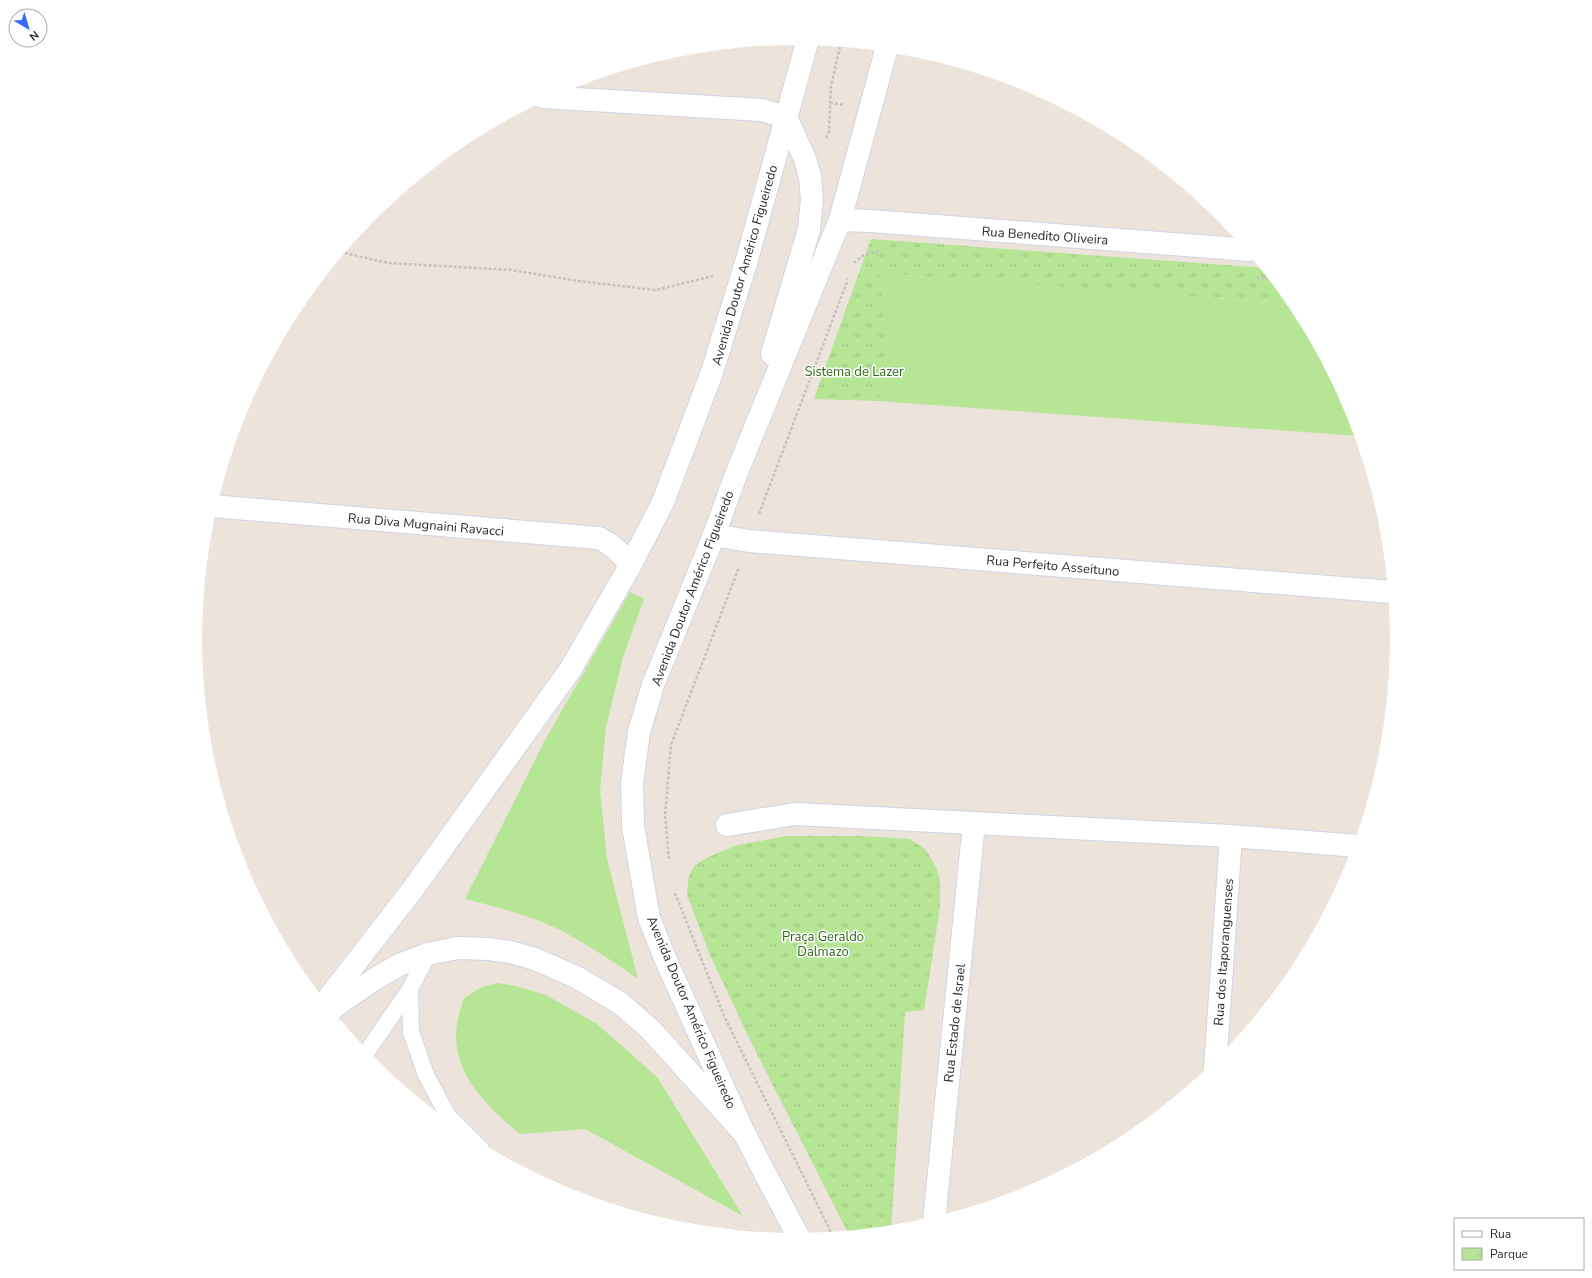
<svg xmlns="http://www.w3.org/2000/svg" width="1592" height="1278" viewBox="0 0 1592 1278" font-family="'Nunito Sans',sans-serif">
<defs>
<pattern id="park-tufts" width="24" height="20" patternUnits="userSpaceOnUse"><rect width="24" height="20" fill="#b6e595"/><path d="M3 7l-1-3M5 7V3M7 7l1-3M15 17l-1-3M17 17v-4M19 17l1-3" fill="none" stroke="#9dc581"/></pattern>
</defs>
<rect width="100%" height="100%" fill="#ece3db"/>
<path fill="#b6e595" d="M879,273l416,31 56,105 8,27 -480,-35 7,-52z
M630,592l14,7 -21,58 -17,70 -6,63 7,69 31,120c-26,-18 -52,-36 -80,-50 -29,-14 -62,-22 -93,-30l80,-159z
M497,983l19,3 30,9 51,29 60,53 86,139 -158,-87 -65,5c-27,-23 -58,-50 -63,-87 -3,-16 2,-34 7,-49l18,-11z"/>
<path fill="url(#park-tufts)" d="M871,239l395,29 29,36 -415,-31 6,76 -7,52 -65,-2z
M788,836h75l47,3 16,11 10,17 4,14v26l-16,103 -19,2 -14,219 -42,4 -99,-195 -40,-85 -23,-60 2,-19 5,-10 14,-9 29,-12z"/>
<g fill="none" stroke-linecap="round" stroke-linejoin="round">
<defs>
<path id="service" d="M428,954l-18,35 1,43 15,43 22,41 33,33
M364,1056l46,-67"/>
<path id="minor" d="M840,220l31,1 379,29
M714,535l35,6 643,51
M727,825l68,-11 436,22 127,10
M1215,1069l16,-233
M934,1222l40,-399"/>
<path id="secondary" d="M542,97l220,13 24,7
M772,354l37,-125 3,-29 -2,-23 -5,-18 -19,-42
M211,506l388,32c14,7 23,15 31,28
M323,1005l90,-116 157,-219 60,-104 33,-64 49,-130 34,-109 62,-224
M329,1012l9,-8 37,-25 24,-14 29,-11 29,-6 32,1 21,3 25,7 41,18 44,26 30,26 94,104 56,107
M744,1133l-80,-177 -15,-38 -16,-92 -1,-43 7,-51 14,-47 61,-150 23,-63 103,-252 47,-173"/>
</defs>
<use href="#service" stroke="#d0d5e3" stroke-width="18"/>
<use href="#minor" stroke="#d0d5e3" stroke-width="24"/>
<use href="#secondary" stroke="#d0d5e3" stroke-width="24"/>
<path stroke="#c3c3c3" stroke-width="2.5" stroke-dasharray="3 2" stroke-linecap="butt" d="M830,103l14,2
M826,138l3,-7 2,-45 10,-44
M340,252l48,11 123,7 68,11 77,9 57,-14
M854,263l10,-8 15,-4
M1257,278l18,1
M759,514l89,-235
M669,859l-4,-43 6,-71 68,-178
M675,893l50,125 108,218"/>
<use href="#service" stroke="#fff" stroke-width="16"/>
<use href="#minor" stroke="#fff" stroke-width="22"/>
<use href="#secondary" stroke="#fff" stroke-width="22"/>
</g>
<g text-anchor="middle" stroke-width="3" stroke-linejoin="round" paint-order="stroke">
<g font-size="13" fill="#2a2a2a" stroke="#fff">
<text transform="translate(1045 235) rotate(4)" y="5">Rua Benedito Oliveira</text>
<text transform="translate(744 265) rotate(-74)" y="5">Avenida Doutor Américo Figueiredo</text>
<text transform="translate(426 524) rotate(5)" y="5">Rua Diva Mugnaini Ravacci</text>
<text transform="translate(1053 565) rotate(5)" y="5">Rua Perfeito Asseituno</text>
<text transform="translate(692 588) rotate(-69)" y="5">Avenida Doutor Américo Figueiredo</text>
<text transform="translate(1223 952) rotate(-86)" y="5">Rua dos Itaporanguenses</text>
<text transform="translate(692 1012) rotate(67)" y="5">Avenida Doutor Américo Figueiredo</text>
<text transform="translate(954 1023) rotate(-84)" y="5">Rua Estado de Israel</text>
</g>
<g font-size="13" fill="#2e6917" stroke="#fff">
<text x="854" y="376">Sistema de Lazer</text>
<text x="823" y="941">Praça Geraldo<tspan x="823" dy="15">Dalmazo</tspan></text>
</g>
</g>
<path d="M0 0H1592V1278H0ZM202 639a594 594 0 1 1 1188 0a594 594 0 1 1-1188 0Z" fill="#fff" fill-rule="evenodd"/>
<rect x="1454" y="1218" width="130" height="52" fill="#ffffff" stroke="#aaaaaa"/>
<rect x="1462" y="1231" width="20" height="6" fill="#ffffff" stroke="#aaaaaa"/>
<text x="1490" y="1238" font-size="12" fill="#2a2a2a">Rua</text>
<rect x="1462" y="1248" width="20" height="12" fill="url(#park-tufts)" stroke="#aaaaaa"/>
<text x="1490" y="1258" font-size="12" fill="#2a2a2a">Parque</text>
<g transform="translate(28 28) rotate(142)"><circle r="19" fill="#ffffff" stroke="#aaaaaa"/>
<path d="M0-3L7 15L0 10L-7 15Z" fill="#356aff"/>
<text y="-6" font-size="11" font-weight="bold" text-anchor="middle" fill="#2a2a2a">N</text>
</g>
</svg>
